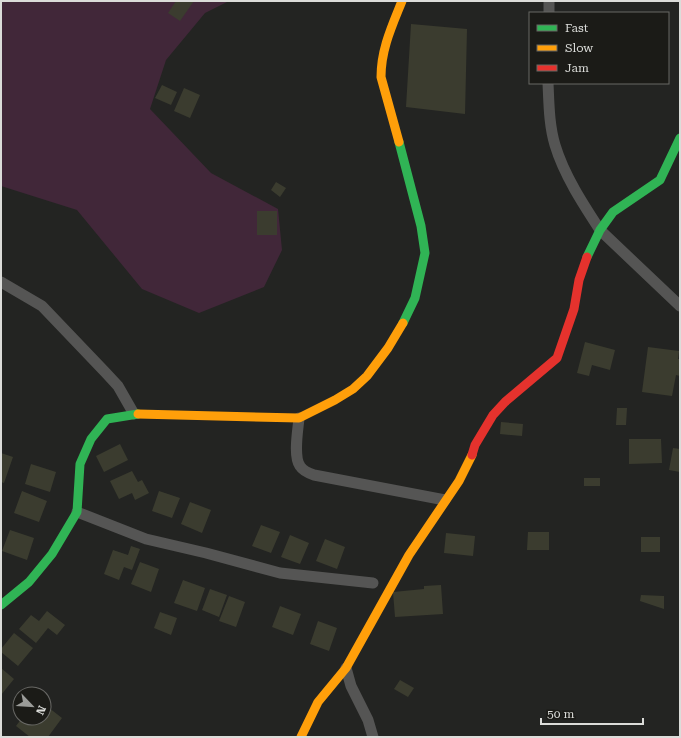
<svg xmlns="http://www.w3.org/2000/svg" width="681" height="738" viewBox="0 0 681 738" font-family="'Roboto Serif',serif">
<rect width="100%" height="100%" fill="#232422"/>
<path fill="#412739" d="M1,1h228l-24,12 -39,47 -16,49 61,64 67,36 4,41 -18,37 -65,26 -57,-24 -65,-79 -76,-24z"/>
<path fill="#3b3c2f" d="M176,1h18l-14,20 -12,-8z
M411,24l56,5 -2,85 -59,-7z
M162,85l15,7 -6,13 -16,-7z
M184,88l16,7 -10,23 -16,-7z
M276,182l10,6 -6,9 -9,-7z
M257,211h20v24h-20z
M585,342l30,8 -5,20 -18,-5 -3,11 -12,-3z
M648,347l31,4 -1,8h2v17l-4,-1 -4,21 -30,-4z
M617,408h10l-1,17h-10z
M501,422l22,2 -1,12 -22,-2z
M629,439h32l1,24 -33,1z
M120,444l8,16 -24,12 -8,-16z
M673,448l7,1v23l-11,-2z
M1,453l12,4 -9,26 -3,-1z
M31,464l25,8 -6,20 -25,-8z
M132,471l6,11 4,-2 7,13 -14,7 -3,-7 -13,6 -9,-18z
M584,478h16v8h-16z
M22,491l25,10 -8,21 -25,-9z
M159,491l21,7 -8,20 -20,-7z
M190,502l21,8 -9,23 -21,-9z
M261,525l19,7 -9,21 -19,-7z
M10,530l24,8 -7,22 -25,-9z
M528,532h21v18h-22z
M446,533l29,3 -2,20 -29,-3z
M290,535l19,8 -9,21 -19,-7z
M641,537h19v15h-19z
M325,539l20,8 -8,22 -21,-8z
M131,546l9,3 -8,21 -8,-3 -5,13 -15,-6 9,-24 15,5z
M140,562l19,7 -8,23 -20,-8z
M183,580l22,8 -8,23 -23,-8z
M441,585l2,29 -48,3 -2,-25 31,-3v-3z
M210,589l17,6 -8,22 -17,-7z
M641,595l23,1v13l-24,-8z
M229,596l16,6 -9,25 -17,-6z
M280,606l21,8 -8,21 -21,-8z
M47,611l18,14 -8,10 -9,-7 -12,15 -17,-14 12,-14 8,6z
M160,612l17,6 -6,17 -17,-7z
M318,621l19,7 -8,23 -19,-7z
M14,633l19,15 -15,18 -17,-14v-3z
M1,668l13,11 -13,16z
M400,680l14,8 -6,9 -14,-8z
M44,704l18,14 -14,19h-18l-14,-11 6,-8h22z"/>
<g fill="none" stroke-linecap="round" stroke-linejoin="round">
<path stroke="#555554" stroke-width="11" d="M549,13v-12
M548,83c1,21 1,42 7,62 9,30 28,59 45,85l80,76
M1,282l41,24 64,67 12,13 16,28
M299,418c-1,12 -6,38 1,48 3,5 8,7 14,9l131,25
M77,512l69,27 60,14 74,20 93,10
M346,668l5,18 17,34 5,17"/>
<path stroke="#30b455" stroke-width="9" d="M399,142l22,84 4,27 -10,45 -12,25
M587,257l13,-27 13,-18 47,-32 20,-42
M1,605l28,-23 23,-28 25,-42 3,-48 11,-25 16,-20 31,-5"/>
<path stroke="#ff9f0a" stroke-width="9" d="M399,142l-18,-65c0,-28 11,-51 21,-76
M138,414l161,4 36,-18 18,-11 14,-13 21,-28 15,-25
M301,737l17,-35 28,-34 63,-113 50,-74 13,-26"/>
<path stroke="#e5322d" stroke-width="9" d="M472,455l3,-10 18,-30 12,-13 52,-44 17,-49 5,-29 8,-23"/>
</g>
<rect width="681" height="738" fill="none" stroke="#dbdcd9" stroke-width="4"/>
<rect x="529" y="12" width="140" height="72" fill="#1b1b17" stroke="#686865"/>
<rect x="537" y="25" width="20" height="6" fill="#30b455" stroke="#686865"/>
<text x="565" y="32" font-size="12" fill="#dbdcd9">Fast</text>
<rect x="537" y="45" width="20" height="6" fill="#ff9f0a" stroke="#686865"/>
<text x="565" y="52" font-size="12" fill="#dbdcd9">Slow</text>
<rect x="537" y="65" width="20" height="6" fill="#e5322d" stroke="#686865"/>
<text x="565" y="72" font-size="12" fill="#dbdcd9">Jam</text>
<g transform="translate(32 706) rotate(115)"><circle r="19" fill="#1b1b17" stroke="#686865"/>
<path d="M0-3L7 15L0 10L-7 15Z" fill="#9b9c99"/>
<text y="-6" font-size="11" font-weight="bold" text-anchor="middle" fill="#dbdcd9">N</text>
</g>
<path d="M541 718v6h102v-6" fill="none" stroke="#dbdcd9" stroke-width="2"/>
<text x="547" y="718" font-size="12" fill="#dbdcd9" stroke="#1b1b17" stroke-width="3" paint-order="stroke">50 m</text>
</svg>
